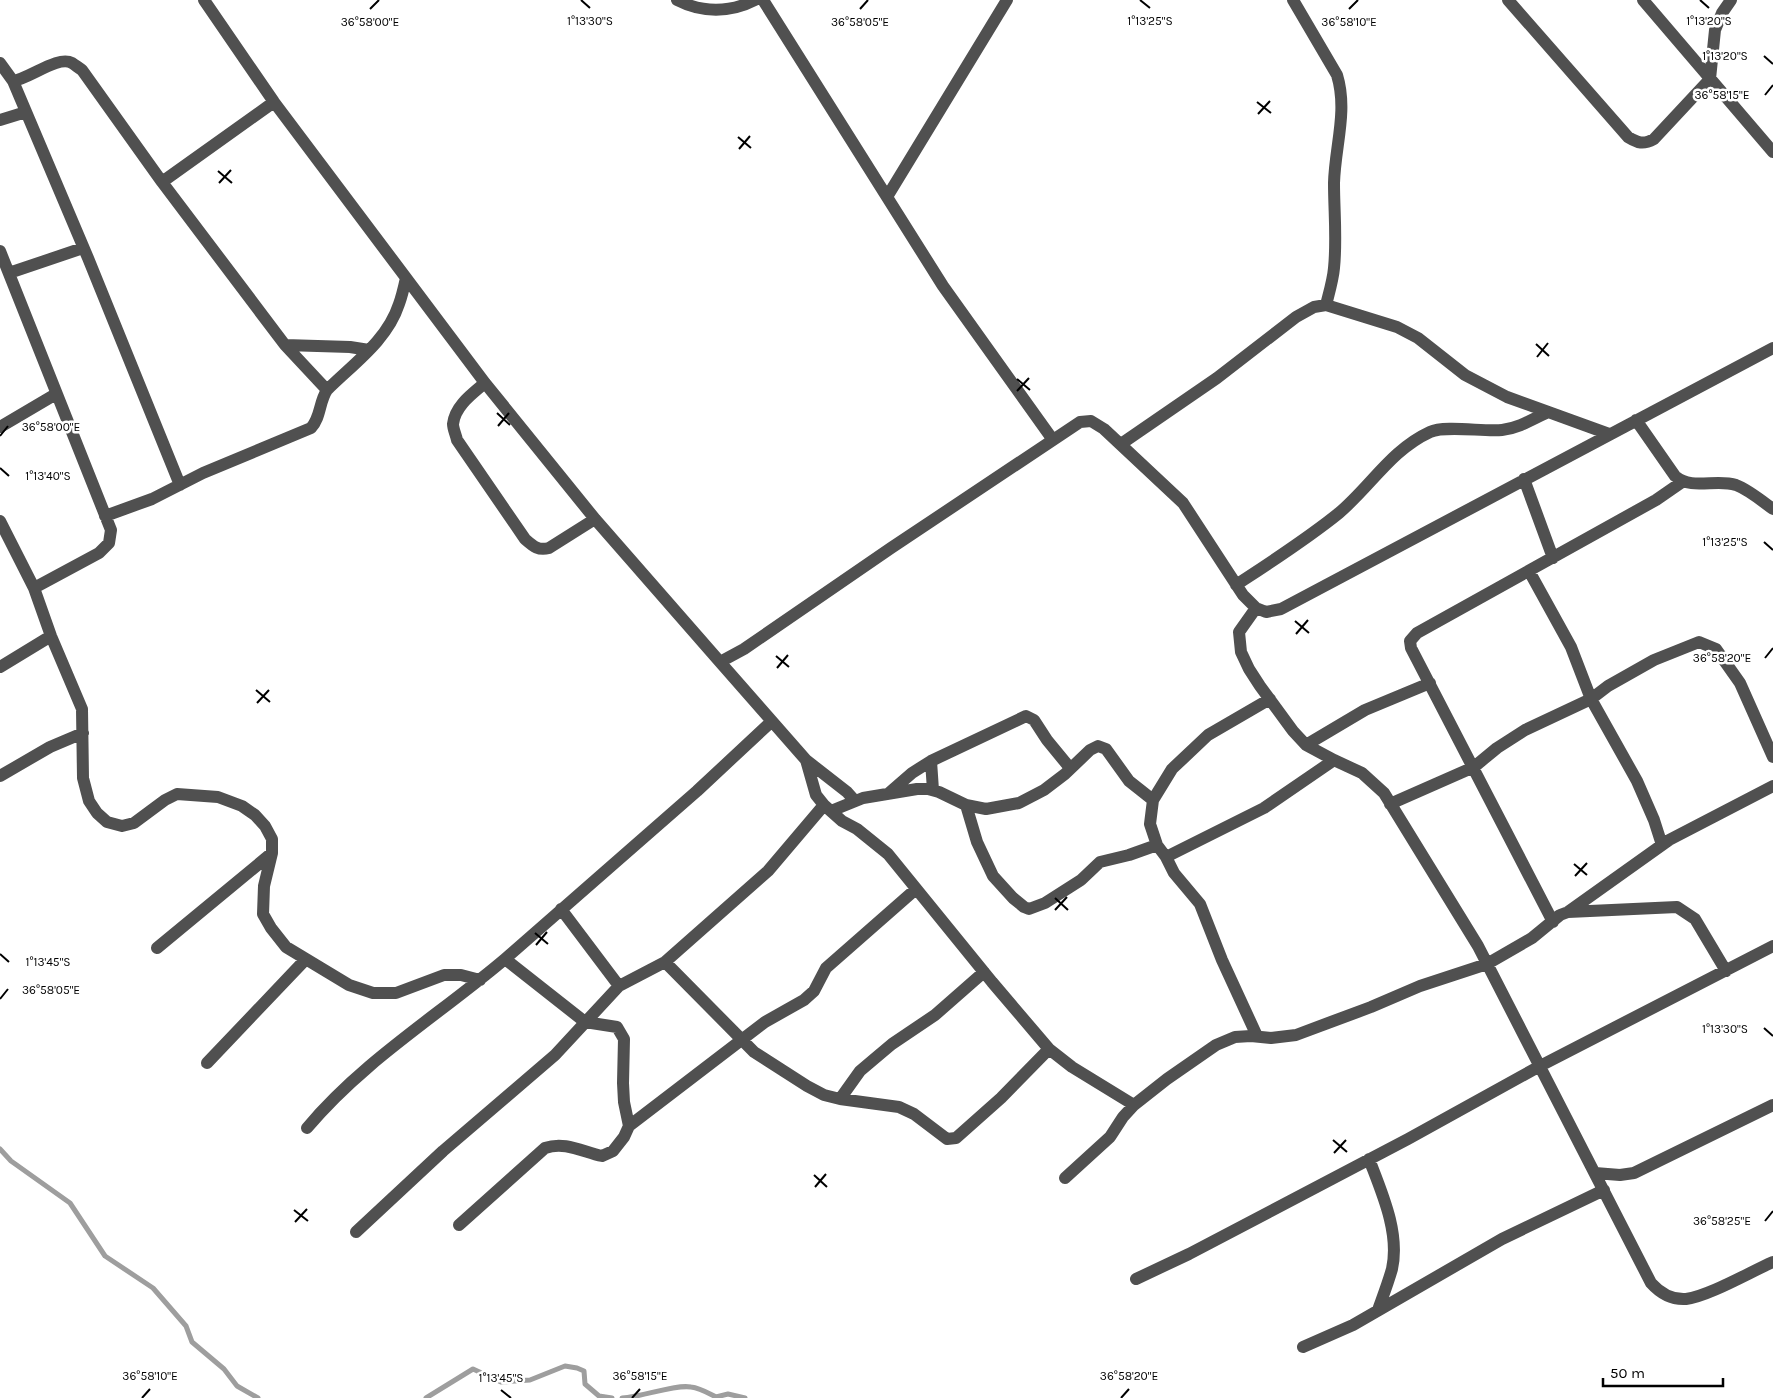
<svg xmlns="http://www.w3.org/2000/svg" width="1773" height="1398" viewBox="0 0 1773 1398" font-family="Karla,sans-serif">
<rect width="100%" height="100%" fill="#fff"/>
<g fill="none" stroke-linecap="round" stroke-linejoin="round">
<path stroke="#9e9e9e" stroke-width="5" d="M0,1149l11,12 59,42 35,53 48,32 33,38 6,16 32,27 13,17 21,12
M426,1398l47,-29 28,13 29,-2 35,-14 12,2 7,3 1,13 14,12 13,2
M622,1398c21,-1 53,-14 69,-11 9,1 17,6 25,10l12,-3 17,4"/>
<path stroke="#505050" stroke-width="12" d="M204,0l70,102 211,281 110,136 125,143 24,-13 147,-101 189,-126 11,-1 13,8 79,74 60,92 13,13 10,4 15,-3 492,-261
M677,0c25,13 53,13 78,0
M763,0l180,286 110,154
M1293,0l44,75c11,36 -2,71 -3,108 0,28 3,56 0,85 -1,12 -5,25 -8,37
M1508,0l120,137c10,6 15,8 26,2l56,-60 5,-49 7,-17 9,-13
M1643,0l130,152
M0,63l13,18c16,-2 45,-26 59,-18 3,2 7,5 10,7l80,112 123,163 42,45
M13,81l75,177 92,227
M0,120l26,-8
M162,182l112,-80
M887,197l120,-197
M0,251l111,279 -2,13 -10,10 -65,35
M9,273l74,-25
M285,345l65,2 19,3
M485,383c-13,11 -30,23 -32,41 0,5 3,11 4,16l68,99c8,7 13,12 24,9l46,-29
M1636,420l39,56c18,15 40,2 61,9 13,5 26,16 37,24
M0,427l56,-33
M1121,444l96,-66 79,-61 18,-10 12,-2 71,22 21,11 47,37 42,22 102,37
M1524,479l29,79
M105,516l47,-17 51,-26 108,-45c10,-11 8,-26 16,-38 26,-26 60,-49 72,-86 3,-8 5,-17 7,-26
M0,521l34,67 17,48 31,73 1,69 6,23 8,12 10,9 15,4 12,-3 31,-23 12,-6 41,3 24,9 13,9 10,11 7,13v14l-8,33 -1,28 8,14 15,19 63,38 24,8h23l48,-18h17l19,5
M1529,571l42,76 20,52 46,82 17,39 8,25
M1236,585c35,-23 71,-46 103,-72 32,-27 52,-63 91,-81 15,-7 54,0 72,-2 17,-2 31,-11 46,-18
M1256,608l-17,24 2,20 8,17 11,17 33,45 13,14 28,15 28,13 22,20 94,153 173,337c9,10 20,17 35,16 23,-3 64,-27 87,-37
M720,662l86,98 10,35 8,10 18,16 15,8 31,25 104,128 57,67 23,18 62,38 33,-26 49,-34 19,-8 16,-1 20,2 25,-3 75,-28 49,-21 67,-22 45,-26 28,-23 8,-3 101,-72 104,-54
M0,667l51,-31
M1306,745l59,-35 65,-27
M806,760l41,32 8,9
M931,761l2,29
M0,776l50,-29 33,-14
M889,793l23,-20 19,-12 95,-45 8,4 13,20 23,28
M1390,804l84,-37 23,-19 28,-18 66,-31 17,-13 46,-26 45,-18 17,7 24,34 33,74
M966,805l11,37 16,34 20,22 11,9 5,2 16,-6 36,-23 19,-18 29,-7 28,-10
M831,811l32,-13 54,-9h11l11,3 27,13 20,4 33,-6 25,-13 21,-16 25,-24 8,-4 8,3 23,32 24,19
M1166,857l98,-49 70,-48
M561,909l58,77
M1568,912l109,-5 18,12 31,52
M1553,922l-142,-274 -1,-7 7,-8 239,-133 26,-18
M157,948l115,-95
M665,962l89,90 53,34 17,9 16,4 59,8 15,7 33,25 9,-1 45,-40 48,-49
M1257,1036l-35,-76 -22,-56 -26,-31 -8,-16 -9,-12 -7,-21 3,-24 19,-31 36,-34 62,-36
M207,1063l98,-103
M840,1099l20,-28 13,-11 19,-16 43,-29 49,-43
M629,1126l136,-104 39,-22 10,-9 12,-23 90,-79
M307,1128c56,-67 132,-113 198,-169l192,-168 75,-70
M1369,1159c13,34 31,74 23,110 -4,14 -9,27 -14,41
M1595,1173l25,2 14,-2 139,-68
M1065,1178l45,-41 13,-20 11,-12
M459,1225l86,-77c20,-7 38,4 57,8l11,-5 11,-14 5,-11 -5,-24 -1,-19 1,-44 -7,-12 -32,-5 -80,-63
M356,1232l87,-81 112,-96 64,-69 46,-24 103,-91 56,-66
M1136,1279l53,-25 219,-115 132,-73 233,-120
M1303,1347l50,-22 149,-86 102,-49"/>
</g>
<path fill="none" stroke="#000" stroke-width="2" d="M581,0l9,8M1140,0l10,8M1700,0l9,8M370,9l9,-9M860,9l8,-9M1349,9l9,-9M1764,56l9,8M1765,95l8,-10M1257,102l14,11M1258,114l12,-13M738,137l13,11M739,149l11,-13M218,171l14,12M219,183l12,-13M1536,344l13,12M1537,357l11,-14M1017,379l13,11M1017,391l12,-13M497,413l13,12M498,426l11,-13M0,436l8,-10M0,468l9,8M1764,542l9,8M1295,621l14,12M1296,634l12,-14M776,656l13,11M1765,658l8,-10M777,668l11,-13M256,690l14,12M257,703l12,-13M1574,864l13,11M1575,876l12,-13M1055,898l13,12M1055,910l12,-13M535,933l13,11M536,945l11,-13M0,954l9,8M0,999l8,-10M1764,1028l9,8M1333,1140l14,12M1334,1153l12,-13M814,1175l13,12M815,1187l11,-13M294,1210l14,11M1765,1221l8,-10M295,1222l12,-13M501,1390l10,8M142,1398l8,-9M632,1398l8,-9M1121,1398l8,-9"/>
<g font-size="12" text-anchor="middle" fill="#000" stroke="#fff" stroke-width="5" stroke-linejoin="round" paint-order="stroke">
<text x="590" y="25">1°13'30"S</text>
<text x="1150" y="25">1°13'25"S</text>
<text x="1709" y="25">1°13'20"S</text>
<text x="370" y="26">36°58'00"E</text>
<text x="1349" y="26">36°58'10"E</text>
<text x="860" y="26">36°58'05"E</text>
<text x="1725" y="60">1°13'20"S</text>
<text x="1722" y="99">36°58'15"E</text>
<text x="51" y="431">36°58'00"E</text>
<text x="48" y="480">1°13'40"S</text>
<text x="1725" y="546">1°13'25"S</text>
<text x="1722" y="662">36°58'20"E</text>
<text x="48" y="966">1°13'45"S</text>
<text x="51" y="994">36°58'05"E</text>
<text x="1725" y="1033">1°13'30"S</text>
<text x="1722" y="1225">36°58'25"E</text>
<text x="150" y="1380">36°58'10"E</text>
<text x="640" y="1380">36°58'15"E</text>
<text x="1129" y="1380">36°58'20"E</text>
<text x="501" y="1382">1°13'45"S</text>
</g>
<path d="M1603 1378v8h120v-8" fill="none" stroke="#000000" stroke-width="2.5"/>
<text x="1610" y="1378" font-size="15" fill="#000000" stroke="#ffffff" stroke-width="4" paint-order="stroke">50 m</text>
</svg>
